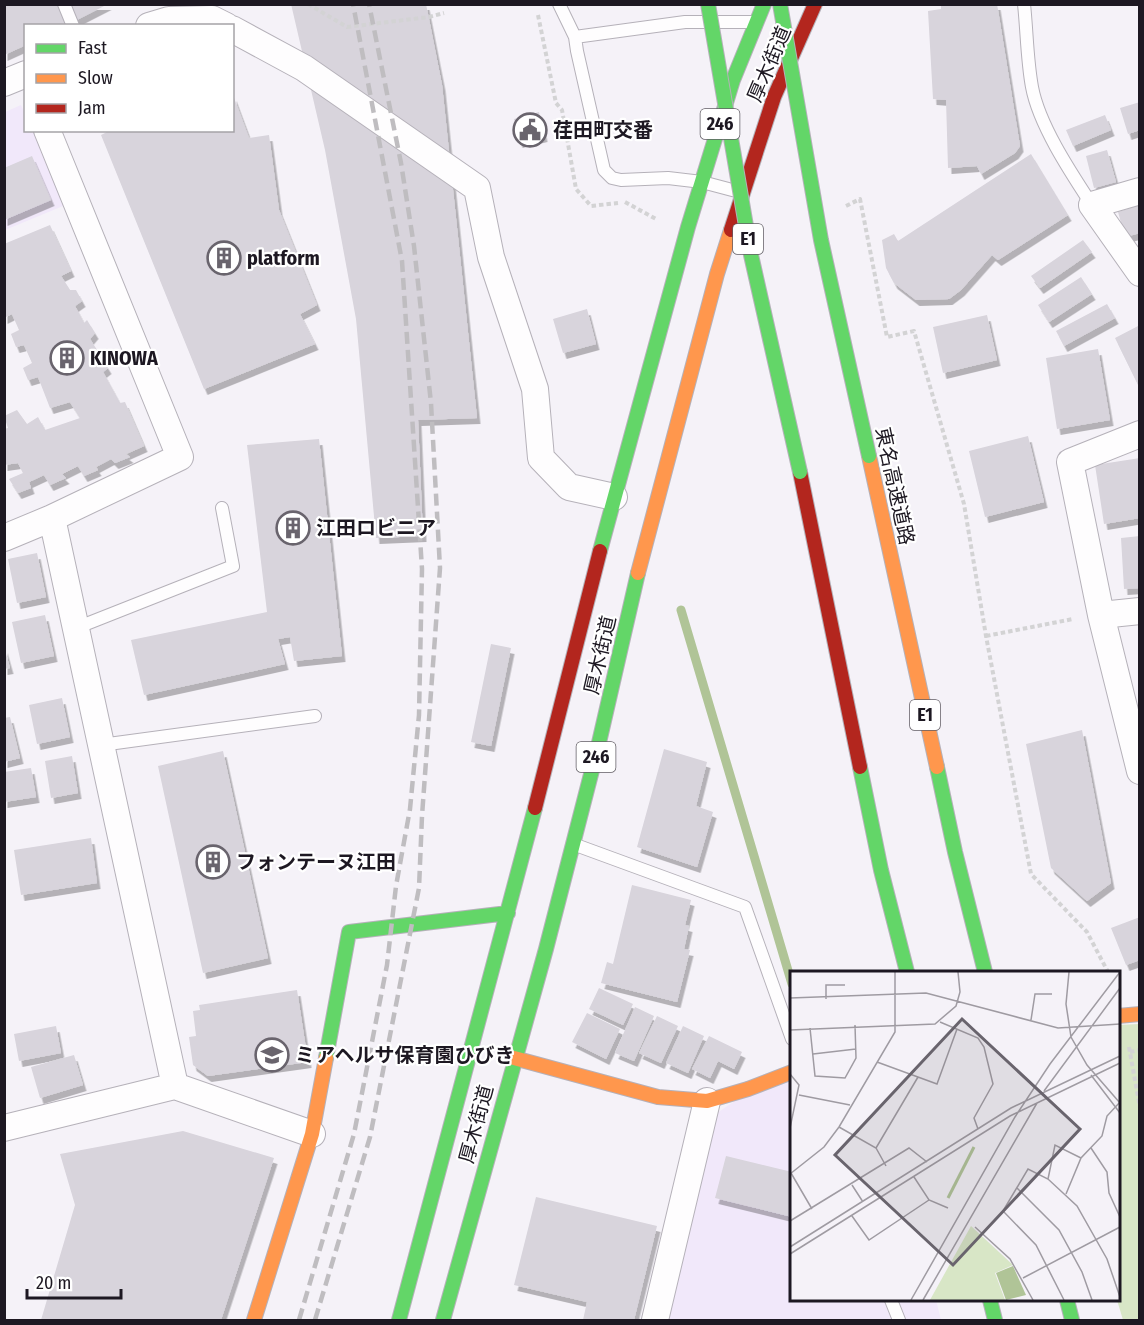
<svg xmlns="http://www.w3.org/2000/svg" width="1144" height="1325" viewBox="0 0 1144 1325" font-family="'Fira Sans Condensed','Noto Sans JP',sans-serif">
<defs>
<filter id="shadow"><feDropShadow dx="3.5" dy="6" stdDeviation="0" flood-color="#0004"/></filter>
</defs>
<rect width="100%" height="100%" fill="#f5f2f8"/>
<path fill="#f1e8fa" d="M21,105l4,9 1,16 7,1 35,73 -63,26v-118z
M791,1063l1,237h144l5,20h-273l46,-205z"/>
<path fill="#d8e6c6" d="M1139,1024v296h-16l-6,-20 2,-275z"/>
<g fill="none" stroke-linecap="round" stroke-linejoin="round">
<path stroke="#b0c497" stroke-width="9" d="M681,610l111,374"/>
</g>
<path fill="#d8d4dc" filter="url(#shadow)" d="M4,4h104l-43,22h-39v19l-22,10z
M291,4h135l16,81 35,333 -59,2 5,116 -47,2 -20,-219 -31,-169z
M941,4h56l23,142 -5,7 -34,21 -4,-8 -29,2 -2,-68 -13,-1 -5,-88 13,-2z
M233,95l16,43 20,-3 10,75 38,95 -17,9 15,30 -111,45 -103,-254 10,-5h121z
M1140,102v28l-12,4 -8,-26z
M539,112l5,24 -25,6 -5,-23z
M1105,115l6,15 -38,16 -7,-16z
M1107,150l9,32 -22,6 -8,-32z
M1031,154l37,61 -70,45 -6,-5 -31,35 -12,9 -33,1 -22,-17 -8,-15 -4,-28 12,-6 4,7z
M32,156l19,44 -47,20v-52z
M1140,205v28l-15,4 -7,-25z
M50,225l21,46 -10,5 9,14h6l6,11 -7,5 9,17 3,-3 8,13 -5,6 18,29 -5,4 17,31 5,-1 19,44 -18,8 4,3 -15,6 -4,-4 -15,8 2,3 -14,6 -6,-10 -16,8 4,4 -16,7 -6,-10 -15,7 2,6 -13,5 -9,-14 14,-6 -5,-10 -14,2v-36l4,-1 -4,-12 13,-6 10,14 11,-7 7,13 35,-12 -10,-16 -20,6 -12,-31 -10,3 -5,-12 9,-5 -8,-18 -8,2 -5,-13 8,-4 -7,-16 -8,4v-74z
M1083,240l9,12 -52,36 -9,-12z
M1081,277l11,17 -43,28 -11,-17z
M1107,304l8,14 -51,28 -8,-15z
M587,309l9,35 -33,9 -10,-34z
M987,315l10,45 -54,13 -10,-46z
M1140,325v64l-25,-51z
M1098,349l12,71 -53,9 -11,-71z
M1028,436l16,66 -59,15 -16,-66z
M319,439l23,217 -48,5 -4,-24 -12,2 7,25 -141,31 -13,-55 136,-28 -20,-167z
M1140,458v60l-36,6 -9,-59z
M1140,536v52l-16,1 -3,-51z
M37,553l9,44 -29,6 -9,-44z
M45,615l9,41 -33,7 -9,-41z
M491,644l20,4 -20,98 -20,-4z
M4,647l6,21 -6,1z
M62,698l8,39 -33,7 -8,-39z
M10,717l10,41 -16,4v-44z
M1082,730l29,153 -24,18 -36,-33 -25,-124z
M664,749l43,13 -11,44 17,6 -16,55 -60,-20z
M223,751l45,207 -65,15 -45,-207z
M72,756l6,37 -27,5 -6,-37z
M31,768l5,29 -32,5v-30z
M91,838l6,45 -76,12 -7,-45z
M632,885l59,15 -6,25 4,1 -5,23 6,1 -13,52 -76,-19 6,-21 6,2z
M1140,917v43l-14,5 -15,-37z
M599,988l34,16 -10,21 -34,-16z
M297,990l11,72 -100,14 -15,-11 -4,-28 7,-1 -3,-25 7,-1 -1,-5z
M635,1007l19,9 -20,45 -19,-8z
M587,1013l33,16 -14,30 -34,-17z
M657,1016l21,10 -17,37 -22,-10z
M56,1026l5,27 -42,8 -5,-27z
M683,1026l21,10 -16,37 -22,-10z
M709,1036l33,16 -8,17 -16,-8 -8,17 -18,-9z
M74,1055l9,30 -43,13 -9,-31z
M183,1131l91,27 -53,162h-180l34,-115 -15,-51z
M726,1156l66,16v45l-77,-19z
M536,1197l121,29 -23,94h-51l4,-18 -73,-17z"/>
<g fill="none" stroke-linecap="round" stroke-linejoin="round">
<defs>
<path id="lane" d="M64,4l9,22
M559,4l16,33 2,14 27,119 8,8 9,2 47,-2 34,4 34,9
M1024,4c3,28 3,56 8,83 7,38 39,86 60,118
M575,37l110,-15h68
M76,628l157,-62 -11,-58
M101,745l214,-29
M573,844l172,63 47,132
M891,1300l8,20"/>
<path id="street" d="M149,26l20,-6 43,-1 14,7
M232,29l72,39 173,120 14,69 44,132 6,69 28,29 45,10
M4,83l22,-9
M1140,191l-48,14 48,68
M1140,434l-70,28 31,153 39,156
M52,518l123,568
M4,538l48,-20 128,-61 -133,-327
M1101,615l39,-4
M4,1128l171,-42 137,48
M655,1320l52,-219"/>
<path id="fast" d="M600,551l88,-324 45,-147 31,-76
M860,767l21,103 26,102
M937,767l18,85 30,120
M326,1058l23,-126 159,-19
M990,1300l5,20
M1067,1300l5,20
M399,1320l136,-512
M443,1320l103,-371 52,-202 40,-174"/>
<path id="slow" d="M869,456l68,311
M638,573l79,-299 14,-44
M1118,1016l22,-2
M514,1058l144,39 49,4 41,-12 44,-17
M254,1320l58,-186 14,-76"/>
<path id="jam" d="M731,230l43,-133 41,-93
M800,472l60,295
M535,808l65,-257"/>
</defs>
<use href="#lane" stroke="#b5b1b9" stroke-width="14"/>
<use href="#street" stroke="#b5b1b9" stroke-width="28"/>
<use href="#fast" stroke="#b5b1b9" stroke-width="16"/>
<use href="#slow" stroke="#b5b1b9" stroke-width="16"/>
<use href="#jam" stroke="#b5b1b9" stroke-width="16"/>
<path stroke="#d3d3d4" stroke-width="4" stroke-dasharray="4.5 3" stroke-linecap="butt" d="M308,4l39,23 82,-10 15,-4
M538,15l18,88 6,7 14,79 15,17 27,-3
M625,202l31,17
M846,206l14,-7 27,138 27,-6 50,173 22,132 45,238 56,58 21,40
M986,636l87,-17
M1129,1047l11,61
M1130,1052l10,-2"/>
<use href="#lane" stroke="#fefdfe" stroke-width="12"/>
<use href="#street" stroke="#fefdfe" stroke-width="26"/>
<use href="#fast" stroke="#63d668" stroke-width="14"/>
<use href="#slow" stroke="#ff974d" stroke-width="14"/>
<use href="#jam" stroke="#b3261e" stroke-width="14"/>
<path stroke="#bfbdc0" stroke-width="4.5" stroke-dasharray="12 6" stroke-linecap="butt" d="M299,1320l55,-186 33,-169 9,-79 14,-77 9,-94 3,-146 -20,-308 -49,-257
M315,1320l55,-183 49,-249 3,-72 18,-248 -9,-165 -17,-157 -13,-83 -32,-159"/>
<defs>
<path id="fast-bridge" d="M708,4l43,251 49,217
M780,4l41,236 48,216"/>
</defs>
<use href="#fast-bridge" stroke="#b5b1b9" stroke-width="16" stroke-linecap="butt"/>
<use href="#fast-bridge" stroke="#63d668" stroke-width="14"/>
</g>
<defs>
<symbol id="civic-ring" viewBox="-11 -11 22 22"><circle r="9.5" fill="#fff" stroke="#69646d" stroke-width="1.5"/><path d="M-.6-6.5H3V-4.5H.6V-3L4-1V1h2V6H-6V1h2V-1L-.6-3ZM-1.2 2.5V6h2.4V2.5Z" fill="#69646d"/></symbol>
<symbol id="building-ring" viewBox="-11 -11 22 22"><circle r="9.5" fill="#fff" stroke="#69646d" stroke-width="1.5"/><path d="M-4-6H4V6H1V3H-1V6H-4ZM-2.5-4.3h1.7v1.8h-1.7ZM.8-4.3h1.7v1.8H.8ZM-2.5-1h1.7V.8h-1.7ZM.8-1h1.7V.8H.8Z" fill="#69646d"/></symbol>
<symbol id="school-ring" viewBox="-11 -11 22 22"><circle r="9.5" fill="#fff" stroke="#69646d" stroke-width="1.5"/><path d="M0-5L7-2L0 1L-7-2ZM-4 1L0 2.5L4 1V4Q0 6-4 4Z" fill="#69646d"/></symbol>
</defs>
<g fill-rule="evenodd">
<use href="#civic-ring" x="511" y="111" width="38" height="38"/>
<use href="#building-ring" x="205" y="239" width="38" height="38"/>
<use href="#building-ring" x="48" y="339" width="38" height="38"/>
<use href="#building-ring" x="274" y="509" width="38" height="38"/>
<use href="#building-ring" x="194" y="843" width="38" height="38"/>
<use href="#school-ring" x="253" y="1036" width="38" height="38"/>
</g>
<g text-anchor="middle" stroke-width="4.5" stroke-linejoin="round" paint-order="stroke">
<g fill="#fff" stroke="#615d64" stroke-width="1.5">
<rect x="700.5" y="109" width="39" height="30" rx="4.5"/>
<rect x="733" y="224" width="30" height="30" rx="4.5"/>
<rect x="910" y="700" width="30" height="30" rx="4.5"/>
<rect x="576.5" y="742" width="39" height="30" rx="4.5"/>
</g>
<g font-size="18" font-weight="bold" fill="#1d1822">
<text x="720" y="130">246</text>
<text x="748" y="245">E1</text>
<text x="925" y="721">E1</text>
<text x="596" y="763">246</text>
</g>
<g font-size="20" fill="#1d1822" stroke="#fff">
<text transform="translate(769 64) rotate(-67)" y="7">厚木街道</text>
<text transform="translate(895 486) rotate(78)" y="7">東名高速道路</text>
<text transform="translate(600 655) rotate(-77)" y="7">厚木街道</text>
<text transform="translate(476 1124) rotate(-75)" y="7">厚木街道</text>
</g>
<g font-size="20" font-weight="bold" fill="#1d1822" stroke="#fff" text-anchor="start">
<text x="553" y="137">荏田町交番</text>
<text x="247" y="265">platform</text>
<text x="90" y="365">KINOWA</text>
<text x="316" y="535">江田ロビニア</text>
<text x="236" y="869">フォンテーヌ江田</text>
<text x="295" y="1062">ミアヘルサ保育園ひびき</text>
</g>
</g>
<g transform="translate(790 971)">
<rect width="330" height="330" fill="#f5f2f8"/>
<path d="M181,255l42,39 -18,8 10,27h-75z" fill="#d8e6c6"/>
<path d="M223,295l13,29 -20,5 -10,-27z" fill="#b0c497"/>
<path fill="none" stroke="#b0c497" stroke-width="3" d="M158,227l26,-51"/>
<path fill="none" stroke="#9f9ba2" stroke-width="1.5" d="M279,1l-3,32 5,33 16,28 33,38M0,27l136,-5 132,35 62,-4M36,28v-14h19M241,49l4,-26h17M150,51l38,16 6,9 9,37 -19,34 4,11M20,57l5,48 30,2 11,-20 -1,-33M0,59l145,-6 21,-18 4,-14 -2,-20M23,83l43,-5M87,91l60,22 20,-55M0,103l9,11 -9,43M301,104l29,38M254,120l76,-103M9,124l51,10M49,156l37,21 10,18M86,177l42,-71M301,177l16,24 2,21 11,24M1,202l21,36M0,203l34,-27 15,-20 56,-95v-60M124,206l15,23 19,8M258,208l7,-34 26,13M62,214l11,17M227,217l42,42 23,42 10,28M276,223l15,-36 21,-22 5,-20 13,-14M62,245l17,24 60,-40M0,250l119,-73 18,14M185,256l35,32 23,41M0,276l221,-139 109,-52M0,283l220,-138 110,-53M233,307l97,-51M121,329l104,-183 35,-53 70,-92M133,329l114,-197M274,329l-28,-55 -33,-34 25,-42 20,10 29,27 30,53 13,38"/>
<path fill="#69646d" fill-opacity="0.15" stroke="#69646d" stroke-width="3" d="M172,48l118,110 -127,136 -118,-110z"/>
<rect width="330" height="330" fill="none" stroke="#1d1822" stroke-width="3"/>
</g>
<rect width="1144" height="1325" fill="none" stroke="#1d1822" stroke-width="12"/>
<rect x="24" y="24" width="210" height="108" fill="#ffffff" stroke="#a5a3a7" stroke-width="1.5"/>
<rect x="36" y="44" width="30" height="9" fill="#63d668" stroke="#a5a3a7" stroke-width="1.5"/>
<text x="78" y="54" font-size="18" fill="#1d1822">Fast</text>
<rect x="36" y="74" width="30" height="9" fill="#ff974d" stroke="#a5a3a7" stroke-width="1.5"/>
<text x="78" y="84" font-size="18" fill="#1d1822">Slow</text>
<rect x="36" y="104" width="30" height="9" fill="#b3261e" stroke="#a5a3a7" stroke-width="1.5"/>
<text x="78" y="114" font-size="18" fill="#1d1822">Jam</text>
<path d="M27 1289v9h94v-9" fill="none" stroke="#1d1822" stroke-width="3"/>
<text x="36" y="1289" font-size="18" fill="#1d1822" stroke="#ffffff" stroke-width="4.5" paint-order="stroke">20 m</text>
</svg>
